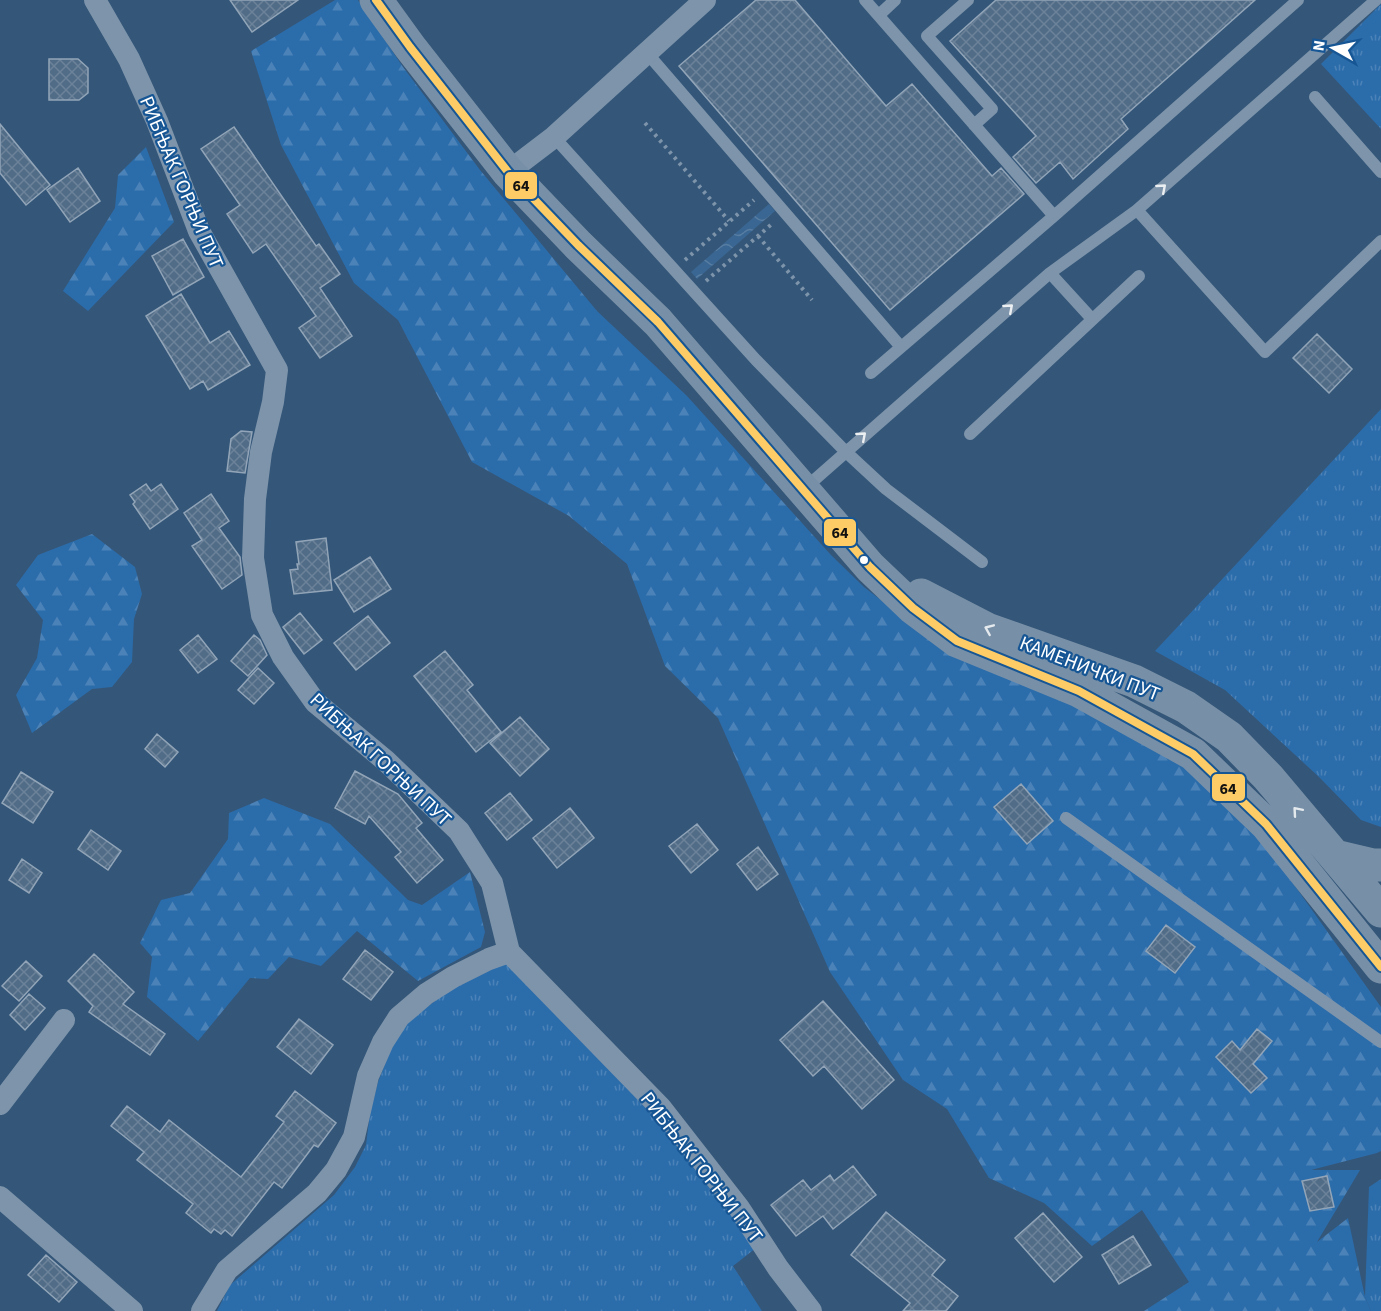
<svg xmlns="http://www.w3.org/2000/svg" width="1381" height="1311" viewBox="0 0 1381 1311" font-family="'Source Sans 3',sans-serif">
<defs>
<pattern id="grass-tufts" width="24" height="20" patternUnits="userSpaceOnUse" patternTransform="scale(1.5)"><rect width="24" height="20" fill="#2b6cab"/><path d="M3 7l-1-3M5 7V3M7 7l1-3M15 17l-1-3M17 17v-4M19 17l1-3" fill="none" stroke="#4b82b8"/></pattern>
<pattern id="forest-firs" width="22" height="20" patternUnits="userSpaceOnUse" patternTransform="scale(1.5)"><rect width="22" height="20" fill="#2b6cab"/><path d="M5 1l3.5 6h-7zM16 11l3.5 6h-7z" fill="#4b82b8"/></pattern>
<pattern id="water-waves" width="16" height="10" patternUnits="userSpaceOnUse" patternTransform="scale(1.5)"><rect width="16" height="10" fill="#396692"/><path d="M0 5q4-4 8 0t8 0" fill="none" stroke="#577da2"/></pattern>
<pattern id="building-cross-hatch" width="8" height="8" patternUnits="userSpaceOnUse" patternTransform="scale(1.5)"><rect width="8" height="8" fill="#516c87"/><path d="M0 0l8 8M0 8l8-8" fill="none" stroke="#6b8299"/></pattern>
</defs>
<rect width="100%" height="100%" fill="#345678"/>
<path fill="url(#grass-tufts)" d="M1381,4v125l-60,-65z
M1381,409v418l-20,-7 -42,-43 -94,-87 -70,-39z
M507,962l143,147 106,139 -23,18 29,45h-545l13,-26 104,-90 21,-28 11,-22 4,-32 8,-31 13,-33 14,-25 43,-33z
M1381,1179v132h-10l-6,-14 4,-110z"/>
<path fill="url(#forest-firs)" d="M335,0h23l45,67 77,103 117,141 90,85 144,159 33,32 49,38 223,100 112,95 133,187v144l-4,2 -66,17h49l-43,72 31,-24 17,79 6,14h-227l45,-29 -47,-72 -50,36 -48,-43 -55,-25 -42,-69 -44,-29 -73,-108 -112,-254 -53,-52 -38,-102 -58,-48 -97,-54 -74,-142 -44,-37 -73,-138 -30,-94z
M146,147l28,75 -86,89 -25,-20 52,-83 3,-33z
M92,534l43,33 7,27 -8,25 -2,43 -20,25 -20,2 -60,44 -16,-38 21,-37 6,-38 -27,-35 22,-30z
M264,798l66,26 78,76 14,5 48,-33 15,60 -4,15 -63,34 -61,-50 -36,35 -32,-9 -21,22 -18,-1 -52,63 -51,-44 5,-40 -12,-14 21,-43 29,-7 38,-54 1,-26z"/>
<path fill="url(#water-waves)" d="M769,204l6,7 -78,68 -6,-7z"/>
<path fill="url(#building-cross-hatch)" stroke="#92a5b8" stroke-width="1.5" d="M230,0h68l-46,32z
M756,0h39l91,106 26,-22 80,92 9,-8 23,26 -134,116 -211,-244z
M996,0h259l-134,119 7,10 -55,50 -13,-17 -24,21 -23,-26 23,-21 -86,-95z
M49,59h29l10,9v25l-9,7h-30z
M0,124l50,61 -24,20 -26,-32z
M234,127l82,119 3,-2 21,30 -20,14 32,48 -32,22 -21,-30 17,-12 -50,-72 -13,9 -26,-39 13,-9 -39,-56z
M78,168l22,33 -30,21 -23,-32z
M183,239l21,38 -31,18 -21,-39z
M181,294l29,49 19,-12 21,34 -42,25 -5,-9 -13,8 -44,-73z
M1317,334l35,35 -23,24 -36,-35z
M241,431l11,1 -7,41 -18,-2 4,-32z
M146,484l5,7 10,-7 17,25 -28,20 -17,-25 2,-2 -5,-7z
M211,494l18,27 -10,7 21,29 2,18 -20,14 -30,-43 10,-6 -18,-27z
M326,538l6,52 -38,4 -4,-24 8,-1 -1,-5h2l-3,-22z
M370,557l21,32 -37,23 -20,-32z
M300,613l22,27 -18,14 -21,-27z
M368,616l22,27 -34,27 -22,-27z
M198,635l19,24 -19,14 -18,-23z
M254,635l6,5 7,15 -19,21 -17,-15z
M445,651l28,34 -6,5 34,42 -25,20 -62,-76z
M258,668l16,15 -20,21 -16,-14z
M520,717l29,32 -29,27 -30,-33z
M157,734l21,18 -13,15 -20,-18z
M355,771l43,23 24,29 -6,5 27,32 -26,23 -22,-26 6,-5 -32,-36 -4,8 -30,-16z
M21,772l32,20 -20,31 -31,-20z
M1021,784l32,37 -26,23 -33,-37z
M510,793l22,27 -25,20 -22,-27z
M570,808l24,30 -37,30 -24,-30z
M697,824l21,26 -27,23 -22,-27z
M91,830l30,21 -13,19 -30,-21z
M758,847l20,27 -21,16 -20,-26z
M22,859l20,14 -13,20 -20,-13z
M1166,925l29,22 -20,26 -29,-22z
M365,950l28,22 -22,28 -28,-21z
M94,954l40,38 -11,12 42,30 -15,21 -61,-43 4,-6 -25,-25z
M26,961l16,15 -23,25 -17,-15z
M29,994l16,14 -20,22 -15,-15z
M823,1001l71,79 -32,29 -38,-43 -11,10 -33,-36z
M299,1019l34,26 -22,29 -34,-27z
M1257,1029l15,12 -19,23 14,14 -16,15 -35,-36 16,-16 8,9z
M295,1091l41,32 -18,24 -4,-2 -32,43 -8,-6 -42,54 -7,-6 -4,4 -7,-5 -3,4 -25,-20 7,-9 -56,-44 7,-8 -33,-26 16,-20 33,26 9,-12 72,57 43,-55 -8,-6z
M853,1166l23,29 -43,34 -10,-13 -27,20 -25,-31 32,-25 8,10 19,-15 4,6z
M1327,1176l7,31 -24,4 -8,-30z
M886,1212l59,48 -13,15 26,21 -12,15h-43l7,-8 -59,-48z
M1043,1213l39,44 -28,25 -39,-44z
M1133,1236l18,29 -32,19 -17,-29z
M46,1255l31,27 -18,20 -31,-27z"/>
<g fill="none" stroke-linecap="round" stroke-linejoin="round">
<path stroke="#7d94ab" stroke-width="4" stroke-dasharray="3 4.5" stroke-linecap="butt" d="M645,123l84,98
M758,236l54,64
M685,260l69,-60
M706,281l67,-58"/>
<path stroke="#7d94ab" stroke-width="12" d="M865,0l189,216
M968,0l-41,36 65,73 -18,16
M879,15l16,-15
M647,53l254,294
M1315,97l66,75
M554,137l202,223 89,91 41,38 96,73
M1137,210l128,142 116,-111
M1050,273l42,46
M871,373l183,-157 244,-216
M970,434l169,-158
M804,489l246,-216 87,-63 239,-210
M1066,818l315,224"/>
<path stroke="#7d94ab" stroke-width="22" d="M95,0l34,59 28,62 42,110 78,139 -4,32 -12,50 -6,47 -2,59 9,57 21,42 32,45 71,59 73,70 33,52 17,69 152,156 78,100 39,60 33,43
M508,172l46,-35 151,-137
M0,1104l64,-84
M0,1197l132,114
M202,1311l25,-41 90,-77 19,-23 18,-33 14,-61 15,-34 16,-25 27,-23 27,-17 36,-18 20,-7"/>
<path stroke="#7890a7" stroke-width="33" d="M376,0l34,47 98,125 70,73 80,77 212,245 43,41 44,33 122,50 114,63 73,70 115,143
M921,595l66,34 147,52 52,26 43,30 39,40 113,134
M1335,856l38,9h8"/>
<defs>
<path id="bus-1" d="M376,0l34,47 98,125 70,73 80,77 212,245 43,41 44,33 122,50 114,63 73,70 115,143"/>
</defs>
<use href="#bus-1" stroke="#175695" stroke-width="12"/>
<use href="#bus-1" stroke="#fdcc66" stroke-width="8"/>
</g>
<defs><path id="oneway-chevron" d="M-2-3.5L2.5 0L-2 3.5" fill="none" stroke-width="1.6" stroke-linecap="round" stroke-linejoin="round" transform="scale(1.5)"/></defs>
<g stroke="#eceff2">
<use href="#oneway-chevron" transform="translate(1162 188) rotate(-41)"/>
<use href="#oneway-chevron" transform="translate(1009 308) rotate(-41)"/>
<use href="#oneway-chevron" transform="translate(862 436) rotate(-41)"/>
</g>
<g stroke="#e4e9ed">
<use href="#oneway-chevron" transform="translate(989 629) rotate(-157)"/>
<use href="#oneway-chevron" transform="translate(1297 811) rotate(-131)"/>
</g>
<circle fill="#fff" stroke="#175695" stroke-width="2" cx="864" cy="560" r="5"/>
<g text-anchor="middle" stroke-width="4.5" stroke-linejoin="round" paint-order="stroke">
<g font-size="20" fill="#fff" stroke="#175695">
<text transform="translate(182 182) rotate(67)" y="7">РИБЊАК ГОРЊИ ПУТ</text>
<text transform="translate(1090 668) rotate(21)" y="7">КАМЕНИЧКИ ПУТ</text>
<text transform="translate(381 759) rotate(43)" y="7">РИБЊАК ГОРЊИ ПУТ</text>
<text transform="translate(702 1167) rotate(52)" y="7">РИБЊАК ГОРЊИ ПУТ</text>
</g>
</g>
<g stroke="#175695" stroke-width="2">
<rect x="504" y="171" width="34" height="29" rx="6" fill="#fdcc66"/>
<rect x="823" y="518" width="34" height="29" rx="6" fill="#fdcc66"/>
<rect x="1211" y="773" width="35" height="29" rx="6" fill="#fdcc66"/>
</g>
<g font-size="16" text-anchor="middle" font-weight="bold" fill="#111">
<text x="521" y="191">64</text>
<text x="840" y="538">64</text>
<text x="1228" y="794">64</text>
</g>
<g transform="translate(1333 48) rotate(279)" stroke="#175695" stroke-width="4.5" paint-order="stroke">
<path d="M0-4.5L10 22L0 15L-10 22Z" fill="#ffffff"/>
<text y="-9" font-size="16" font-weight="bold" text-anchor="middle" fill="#ffffff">N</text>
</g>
</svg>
